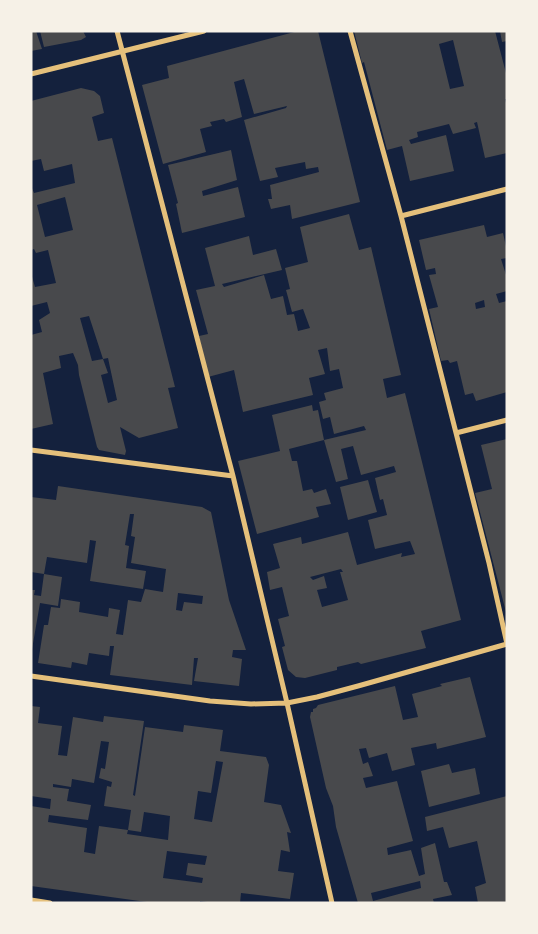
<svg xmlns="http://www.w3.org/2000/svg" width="538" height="934" viewBox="0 0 538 934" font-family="Helvetica,sans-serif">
<rect width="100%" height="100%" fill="#14213d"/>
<path fill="#48494c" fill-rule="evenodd" d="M31,31h5l6,18 -11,2z
M40,31h43l3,6 -5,3 -37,7z
M298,31h20l42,171 -68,17 -2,-14 -19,4 -3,-10h4l-2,-14 49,-13 -1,-5 -12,2 -1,-7 -30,6 3,9 -18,4 -16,-61 42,-12 1,-2 -33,8 -10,-35 -10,3 8,35 -16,5 -2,-3 -14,3 2,4 -12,3 6,23 -43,12 -21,-79 27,-7 -2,-12z
M354,31h141l12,46v22h-2l2,8v46l-22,5 -8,-36 -3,1 2,5 -23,6 -4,-10 -32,8 1,5 -9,3 2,4 35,-9 8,36 -44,10 -8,-35 -15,4 -23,-88 -2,1zM453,40l11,46 -14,3 -11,-45z
M500,31h7v10l-5,1z
M81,88l13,3 6,5 4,17 -12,4 6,24 14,-3 63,249 -7,1 10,40 -39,10 -19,-11 6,24 -1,4 -26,-5 -2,-3 -18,-72 -1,-10 -5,-12 -14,3 2,12 -18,5 10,51 -22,5v-94l11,-3 -3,-12 11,-7 -3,-11 -16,4v-33l4,14 21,-4 -8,-33 -12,3 -2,-4 -3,1v-64l3,7 41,-10 -3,-19 -28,7 -3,-12 -10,2v-60zM65,197l8,33 -28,7 -8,-32zM89,316l14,43 -11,2 -12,-43zM108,358l9,42 -9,3 -7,-28 7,-2 -5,-14z
M231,150l6,30 -35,11 1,5 35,-9 7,30 -63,16 -6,-29 2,-1 -10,-38z
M349,214l10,36 12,-3 30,128 -18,4 4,19 18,-5 56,227 -40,11 5,17 -65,16 -3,-2 -21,5v3l-32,8 -9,-1 -8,-7 -6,-23 3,-1 -7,-27 11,-3 -7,-29 -12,3 -3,-18 13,-4 -7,-24 28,-7 1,7 46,-12 9,33 45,-12 -1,4 14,-3 -5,-13 -35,8 -7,-29 19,-5 -4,-16 -3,1 -5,-22 21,-6 -2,-6 -33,9 -8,-29 -12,3 7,30 -12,3 -12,-42 -35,9 3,12h5l6,30 9,-2 2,4 12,-4 5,15 -15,3 3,10 -62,17 -19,-73 42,-10 -8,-36 40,-10 1,6 5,-1 6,30 42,-10 -2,-4 -30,8 -4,-17 -7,2 -4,-17 7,-2 -2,-7 19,-5 -4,-19 -9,2 -3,-23 -9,2 7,24 -16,4 4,17 -70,17 -9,-42 -26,7 -9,-41 9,-2 -12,-44 19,-4 -10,-38 44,-12 4,19 23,-6 6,21 -60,14 2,3 40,-12 7,24 12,-3 4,19 7,-1 4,17 12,-3 -7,-19 -11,3 -6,-22 4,-1 -5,-21 23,-6 -8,-35zM341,569l2,3h-3l8,28 -26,7 -5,-17 10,-2 -3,-12 -11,4 -3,-3z
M484,225l3,12 16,-4 4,18v7l-6,1 6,19v13l-11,3 3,9 8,-2v91l-31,9 -3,-8 -8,2 -8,-34 -7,2 -2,-3 -7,1 -12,-52 9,-2 -9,-32 7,-1 -1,-6 -9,2 -7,-30zM484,300l1,7 -9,2 -1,-6z
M507,439v173h-1l-31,-119 17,-4 -11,-44z
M368,480l9,32 -29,8 -8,-33z
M58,486l144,21 9,5 18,88 17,50h-13l-1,7 10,2 -3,27 -45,-5 4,-23h-4l-2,27 -82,-10 4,-29h-4l-1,10 -20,-3 -2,12 -15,-3 -1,6 -33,-5 6,-38h4l3,-18 9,1 1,-9 19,3 -1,10 29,5 1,-9 11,2 -4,24 7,1 5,-35 13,2 4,-13 18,3 3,-23 -35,-6 4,-26 -4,-1 3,-22h-4l-5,31 4,1 -3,22 20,3 -3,18 -53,-8 6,-40 -6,-1 -3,23 -40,-6 -3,17 -13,-2v-75l25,3zM178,593l25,3 -1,8 -18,-2 -2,9 -6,-1z
M44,574l18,3 -4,29 -18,-3 -9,52v-65h4l-1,5 7,1z
M470,677l16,60 -49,12 -1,-6 -25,5 4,17 -23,6 -5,-18 -18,5 -3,-10 -7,1 4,15 5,-2 5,14 -10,2 3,10 31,-7 16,60 -26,7 1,7 23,-5 8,26 6,-2 -4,-26 14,-5 9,39h3l5,13 -19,4 1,4h-76l-22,-76 -3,-21 -7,-18 -16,-71 1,-5h2v-3l3,-1 2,-3 77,-19 8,34 15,-3 -6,-23 30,-8 -2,-2zM420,881l1,7 -48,13 -2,-8z
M31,706l9,1 -2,16 24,3 -4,29 9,1 6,-39 30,5 1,-6 40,5 -11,74 2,1 10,-69 38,5 1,-7 39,5 -3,21 46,6 3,8 -5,37 17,3 10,28 -4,-1 3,20 -9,-2 -3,21 16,2 -4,26 -49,-6 -1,10h-26l-14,-2v2h-46l-123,-17v-80l19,3 1,-10 -20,-3zM101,741l8,1 -4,27 -4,-1 -2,10 13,4 -1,5 -4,-1 -3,20 27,4 -3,20 13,2 3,-20 26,4 -2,24 -41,-6 1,-4 -29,-4 -4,28 -11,-2 3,-24 -39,-6 1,-7 39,5 3,-15 -24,-4 2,-12 -16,-2v-3l18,3 1,-8 22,4zM216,761l7,1 -11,60 -18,-3 4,-28 13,2zM167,851l40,5 -2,9 -17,-2 -2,12 17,3 -1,5 -39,-5z
M449,764l3,9 23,-5 5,26 -51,13 -8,-36z
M507,796v107h-29l-3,-16 11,-4 -9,-42 -28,7 -6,-21 -16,4 -2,-14z"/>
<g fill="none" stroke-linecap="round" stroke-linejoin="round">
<path stroke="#e5c07b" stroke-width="5" d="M117,31l116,445 54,227 45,200
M350,31l51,185 88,347 18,81
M31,74l173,-43
M401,216l106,-27
M456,433l51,-13
M31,450l202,26
M31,676l179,25 41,3 36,-1 30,-6 41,-11 149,-42
M31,900l19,3"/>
</g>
<rect width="538" height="934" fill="none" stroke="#f6f1e7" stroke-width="65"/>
</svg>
